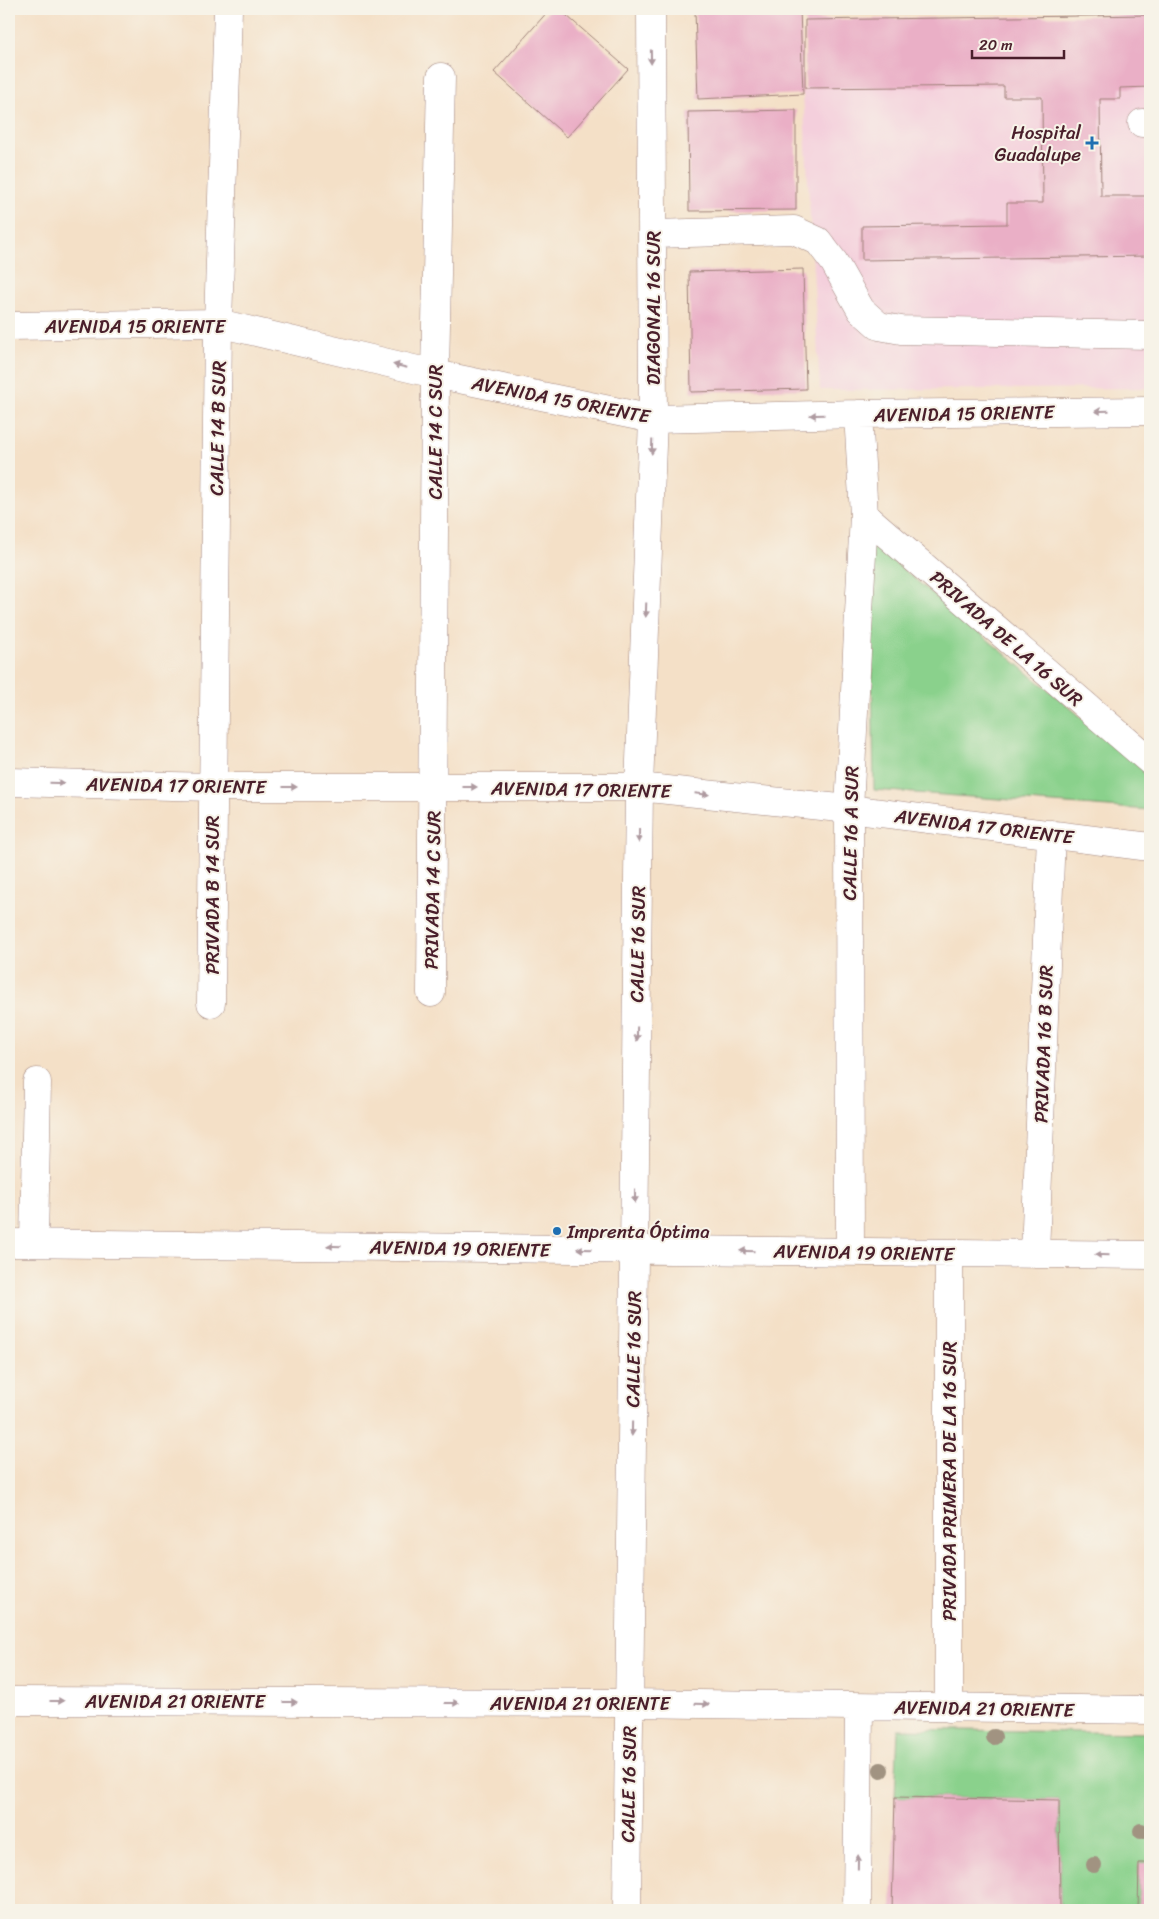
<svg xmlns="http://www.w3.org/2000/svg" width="1159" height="1919" viewBox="0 0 1159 1919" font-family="Sriracha,sans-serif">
<rect width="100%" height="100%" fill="#f7f3e8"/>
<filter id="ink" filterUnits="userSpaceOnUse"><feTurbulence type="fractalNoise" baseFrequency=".02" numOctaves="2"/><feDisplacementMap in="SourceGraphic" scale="10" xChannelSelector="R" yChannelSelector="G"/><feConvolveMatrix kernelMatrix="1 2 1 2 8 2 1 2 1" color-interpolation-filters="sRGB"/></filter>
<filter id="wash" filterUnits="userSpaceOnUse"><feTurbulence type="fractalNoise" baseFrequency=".0096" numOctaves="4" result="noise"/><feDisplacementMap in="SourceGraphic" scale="20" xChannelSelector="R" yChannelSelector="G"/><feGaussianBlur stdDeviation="1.12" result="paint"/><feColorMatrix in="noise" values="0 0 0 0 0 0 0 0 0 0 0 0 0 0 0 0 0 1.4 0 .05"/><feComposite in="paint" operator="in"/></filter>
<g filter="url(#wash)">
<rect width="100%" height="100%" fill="#f4e0c7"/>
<path fill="#f4cfdc" d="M1150,15v373l-330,2 -17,-296 2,-6v-68z"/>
<path fill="#8ad18c" stroke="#6a785c" d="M870,542l280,232v36l-276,-20z
M898,1729l252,4v130h-11l-1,47h-78l-1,-110 -164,-3z"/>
<g id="blocks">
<path fill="#eaafc6" d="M550,9h9l69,60 -61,68 -73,-65z
M743,9h57l3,85 -105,5 -3,-88z
M1150,15v72l-30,1v11h-20l1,97h49v60l-288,4v-34l145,-2v-21h36l-1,-106h-38v-11l-199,2v-68z
M796,110v100l-107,1 -1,-99z
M803,269l3,120 -115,3 -2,-120z
M895,1797l164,3 1,110h-168z
M1139,1863h11v47h-12z"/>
</g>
</g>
<g filter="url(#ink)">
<use href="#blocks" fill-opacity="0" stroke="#9f8079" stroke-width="1"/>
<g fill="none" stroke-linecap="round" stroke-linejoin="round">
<defs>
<path id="minor" d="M1142,123h8
M653,234l141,-4 24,11 16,21 27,48 18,16 22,4 249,5
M9,326l209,-3 217,51 218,45 205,-5 292,-3
M864,515l286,246
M9,782l204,5h426l210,22 301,38
M431,993l4,-619 6,-297
M211,1003l7,-680 10,-314
M9,1243l1141,12
M34,1243l3,-161
M850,1252l-1,-443 15,-294 -6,-101
M949,1254v454
M1035,1254l16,-420
M9,1701l620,2 521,7
M627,1910l12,-1123 14,-368 -2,-410
M857,1910l2,-203"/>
</defs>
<use href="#minor" stroke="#9f8079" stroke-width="29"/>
<use href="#minor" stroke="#fff" stroke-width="28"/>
</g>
<g fill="#a19381">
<circle cx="994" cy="1737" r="8"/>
<circle cx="881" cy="1770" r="8"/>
<circle cx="1141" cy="1831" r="8"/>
<circle cx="1094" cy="1865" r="8"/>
</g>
<defs><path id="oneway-solid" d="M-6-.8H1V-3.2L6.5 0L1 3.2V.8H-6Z" transform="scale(1.25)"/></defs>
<g fill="#ae9aa0">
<use href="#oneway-solid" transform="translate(651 57) rotate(89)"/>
<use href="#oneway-solid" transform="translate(400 366) rotate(-167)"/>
<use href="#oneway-solid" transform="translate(1102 411) rotate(179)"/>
<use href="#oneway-solid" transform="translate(817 415) rotate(179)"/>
<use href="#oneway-solid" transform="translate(652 447) rotate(92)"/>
<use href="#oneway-solid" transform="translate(646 610) rotate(92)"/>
<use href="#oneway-solid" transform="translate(57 783) rotate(1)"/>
<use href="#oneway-solid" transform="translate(290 787)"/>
<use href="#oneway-solid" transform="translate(470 787)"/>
<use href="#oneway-solid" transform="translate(702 794) rotate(6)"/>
<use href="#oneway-solid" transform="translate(639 836) rotate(91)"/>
<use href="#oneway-solid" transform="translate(637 1034) rotate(91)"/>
<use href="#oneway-solid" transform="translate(635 1196) rotate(91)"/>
<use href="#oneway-solid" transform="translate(334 1246) rotate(-179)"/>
<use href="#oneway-solid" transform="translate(584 1249) rotate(-179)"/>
<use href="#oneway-solid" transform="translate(747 1251) rotate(-179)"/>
<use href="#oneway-solid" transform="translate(1102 1255) rotate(-179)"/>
<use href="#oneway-solid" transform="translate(632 1429) rotate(91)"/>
<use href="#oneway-solid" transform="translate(57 1701)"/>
<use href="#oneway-solid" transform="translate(290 1702)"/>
<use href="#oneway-solid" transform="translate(452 1703)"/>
<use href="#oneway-solid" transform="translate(702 1704) rotate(1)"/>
<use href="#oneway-solid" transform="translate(858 1862) rotate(-89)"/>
</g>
</g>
<g fill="#1f6fb2" stroke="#f7f3e8" stroke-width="2">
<path d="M1089.5 135.5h5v5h5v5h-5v5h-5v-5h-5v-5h5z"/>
<circle cx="557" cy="1231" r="5"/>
</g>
<g text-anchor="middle" stroke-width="4" stroke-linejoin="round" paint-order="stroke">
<g font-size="19" fill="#4a1f2b" stroke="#f7f3e8" text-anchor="end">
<text x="1081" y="139">Hospital<tspan x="1081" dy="22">Guadalupe</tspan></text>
<text x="567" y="1238" text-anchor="start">Imprenta Óptima</text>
</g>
<g font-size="19" fill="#4a1f2b" stroke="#f7f3e8">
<text transform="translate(653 308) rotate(-90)" y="7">DIAGONAL 16 SUR</text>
<text x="135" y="333">AVENIDA 15 ORIENTE</text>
<text transform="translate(561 399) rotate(11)" y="7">AVENIDA 15 ORIENTE</text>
<text transform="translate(964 413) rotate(-1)" y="7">AVENIDA 15 ORIENTE</text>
<text transform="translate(217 428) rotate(-89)" y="7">CALLE 14 B SUR</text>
<text transform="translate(435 432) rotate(-90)" y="7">CALLE 14 C SUR</text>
<text transform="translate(1007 638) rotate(41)" y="7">PRIVADA DE LA 16 SUR</text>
<text transform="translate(176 785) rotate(1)" y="7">AVENIDA 17 ORIENTE</text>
<text transform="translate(581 789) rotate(1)" y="7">AVENIDA 17 ORIENTE</text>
<text transform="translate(984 826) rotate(7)" y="7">AVENIDA 17 ORIENTE</text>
<text transform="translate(850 833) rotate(-89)" y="7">CALLE 16 A SUR</text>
<text transform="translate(432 890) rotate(-89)" y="7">PRIVADA 14 C SUR</text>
<text transform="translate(212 895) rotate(-90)" y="7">PRIVADA B 14 SUR</text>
<text transform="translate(637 944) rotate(-89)" y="7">CALLE 16 SUR</text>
<text transform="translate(1043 1044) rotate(-88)" y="7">PRIVADA 16 B SUR</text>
<text transform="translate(460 1248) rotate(1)" y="7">AVENIDA 19 ORIENTE</text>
<text transform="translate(864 1252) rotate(1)" y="7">AVENIDA 19 ORIENTE</text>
<text transform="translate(633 1349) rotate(-89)" y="7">CALLE 16 SUR</text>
<text transform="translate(949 1481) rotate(-90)" y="7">PRIVADA PRIMERA DE LA 16 SUR</text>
<text x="175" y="1708">AVENIDA 21 ORIENTE</text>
<text x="580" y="1710">AVENIDA 21 ORIENTE</text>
<text transform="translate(984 1708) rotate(1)" y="7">AVENIDA 21 ORIENTE</text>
<text transform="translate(628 1784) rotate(-89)" y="7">CALLE 16 SUR</text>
</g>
</g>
<rect width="1159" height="1919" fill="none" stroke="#f7f3e8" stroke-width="30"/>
<path d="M972 50v8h92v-8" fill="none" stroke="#4a1f2b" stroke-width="2.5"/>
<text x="979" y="50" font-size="15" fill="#4a1f2b" stroke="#f7f3e8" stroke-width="4" paint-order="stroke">20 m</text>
</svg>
